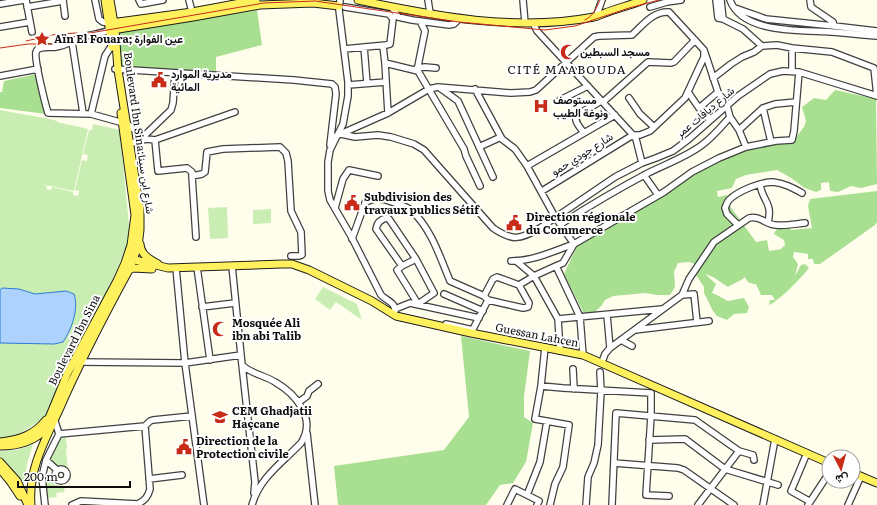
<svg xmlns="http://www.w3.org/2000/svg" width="877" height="505" viewBox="0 0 877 505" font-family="Literata,Vazirmatn,serif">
<rect width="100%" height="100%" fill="#fffeed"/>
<path fill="#c9edb3" d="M0,110l50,9 7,2v1l31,7 -14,62 -33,-7 6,2 -1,3 5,1 1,-3 21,5v3l5,1 1,-5 -4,-1 7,-30 5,1 1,-6 -5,-1 6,-24h3l1,-6 27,6 10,107 -17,43 -48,90 -19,47 -37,23 -9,-1z
M227,207l1,31 -18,1 -2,-31z
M271,209v14l-18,1v-14z
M323,287l34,17 5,16 -26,-18 -6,8 -15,-11z
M65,436l1,3 1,9 -1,2 2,21 -6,-5 -5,1 -7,-6c4,-8 6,-21 15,-25z
M33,444l-6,20 -3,21 -13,-17 -11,-8v-9l17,-1z
M51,480l4,5 10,1 -1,6 -8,1 1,4 -11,1 -2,-16z"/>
<path fill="#a9df91" d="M257,10l5,35 -46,12v16l-95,-5 -4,-35z
M37,74l9,40 -46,-6v-16h2l2,-11z
M835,90l41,9 1,85 -16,4 -10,-2 -13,6 -8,-1 -1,-9 -8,1v7l-5,2 -11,-4 -14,-10 -14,-8 -31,5 -10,4 -4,9 -15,3 1,6 9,-2v7l29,40 11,-2 2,11 12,-2 4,-4 -1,-5 -10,-6 2,-4 11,-6 4,6 21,-2 -4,-22 2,-7 67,-8v31l-2,3 -55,39h-6l-1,-5h-5v-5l-14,-2 -1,5 5,7 -3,12 6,-11 4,-1 4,4c-7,9 -30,33 -40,37l1,-5h5l-3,-5h-11l-5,-11c-6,0 -9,-2 -11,-7 -5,5 -12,6 -17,10l-15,-10 -8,-3 11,10 -4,9 3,1 13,7 16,-3 5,9 -2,6 -13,1 -7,6 -10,-4 -4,-5 -9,-18v-6l-8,-12 -1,-11 -6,-2 -11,1 -4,9 1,15 -5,8h-13l-12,-2 -32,3 -8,4 -3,5 -8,8 -10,1 -20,-40 14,-30 145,-87c23,-8 46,-13 70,-16l11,-14 2,-6 -4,-14 12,-9 12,2z
M461,336l69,15 -6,46v20l9,6 -7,39 -13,21 -13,2 -14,20h-148l-4,-39 110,-16 25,-33z"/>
<path fill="#add2fb" stroke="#2e7bd8" d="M2,288l17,1 16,5 31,-3 8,3c5,14 -2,35 -11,48l-9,2 -54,-1v-53z"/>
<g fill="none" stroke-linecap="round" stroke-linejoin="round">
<defs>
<path id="minor" d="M26,0l6,32
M63,0l2,16
M95,0l4,19 4,3 6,1
M139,0l2,4 22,-4
M189,0l3,12
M340,0l-1,10 9,72v14l-5,28 -13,26 -2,12v29l2,9 21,36 30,59c6,6 14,7 14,16l-3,2
M428,0l2,13
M523,0l2,23
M716,0l2,18 5,1
M721,0l2,19 20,10 19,17
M730,0c12,34 72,30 101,32 15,1 31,3 46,4
M810,0l1,7 22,15 1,4 43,5
M0,4l24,-4
M27,7l36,-6
M392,7l6,10 14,3 37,5 5,-1 6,-6
M650,7l17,-5 14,-2
M735,8l31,11 68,7
M596,17l6,-17
M533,23l4,8 96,104 3,4 6,24
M0,27l30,-5
M110,30c-9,4 -18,4 -28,7 -9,3 -16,9 -26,10 -5,1 -18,-2 -20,5 -2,7 9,51 12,61l43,1 36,10 20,15
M72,42l11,71
M383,46l2,17
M364,47l3,36
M344,49l42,-4 4,-1 3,-25 -4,-5 -44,-7
M417,68l8,-1 11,1
M115,69l179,11 38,4 3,3 1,7 -6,51
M417,71l8,-40 -5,-10
M792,71v-23
M0,76l38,-7
M713,78l18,-14 11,-7 12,-5 8,-6 15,-1 15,3 40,4 42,16 3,28
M348,85l38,-3
M440,88l18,13 35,76
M475,89l27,50 13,10 12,17 28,51 19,27c-20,7 -41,17 -63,17
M688,92l11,16 11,12
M629,98l11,16 14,13
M560,100l28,-14
M603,102l45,-40 23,1 3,-1 21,-22
M699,108l19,-16
M763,108l8,34
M388,113l-3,-50 33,8 46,78 2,7 14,30
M91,114l14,-58 7,-11
M739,130l24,-22 12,-4 21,-2
M584,133c-4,-6 -11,-12 -7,-18l24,-14
M341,134l14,3 23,-2 13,2 23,7 10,6 69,78c19,13 27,12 47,0l75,-51 27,-14 14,-5 17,-7 16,-12 49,-43 32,-22 13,-3 16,1 78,24
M144,136l27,-26 2,-7 2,-30
M336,136l52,-23 41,-24 9,-2 73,6 19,-1 6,-2 58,-53 5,-1 33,-1c11,-10 21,-24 37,-23l35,38 14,42 9,14 3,11 9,13 7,17
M155,140l80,-28
M130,144c9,-4 15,-6 25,-4l3,31 29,-3 5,4v4l10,-2 3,-2 2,-20 16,-3 57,-2 6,6 2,8 3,50 10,21 1,23 -3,1h-8
M479,147l22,-10
M527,166l88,-51
M644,175l14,20
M192,176l4,61
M760,184c2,17 13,18 8,38
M542,191l91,-56h7l10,-4 35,-33 19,-41v-5
M335,208l8,-29 6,-9 29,6
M561,224c28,-18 57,-35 87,-51 18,-9 38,-16 54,-28 11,-8 19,-18 28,-28
M738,225l-11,-11 -2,-6c1,-2 2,-6 4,-8 9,-9 31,-18 44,-18 11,1 20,6 29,11
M352,239l13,-36c8,-6 18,-5 27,-1 6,2 14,4 19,8 20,18 29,47 39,71l34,15 4,4 35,8 5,-1 1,-4 -10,-18 -22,-8 -4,2 -9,17
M516,261l18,15 -15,9
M232,266l10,99c9,9 22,10 33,17 21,12 42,37 26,61 -18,19 -42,35 -49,62
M402,266l-26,-37c1,-6 5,-10 11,-11l2,1 27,40 18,34 -16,11 -21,-34 5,-4 14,-7
M556,266l-22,10 24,43 2,32
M197,267l13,93
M176,268l9,95 19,142
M444,294l39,17
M682,295l7,-16 25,-37 35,-24c11,-3 17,7 27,7 9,1 19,-1 29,-2
M202,307l33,-4
M395,309l15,-6 69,15
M607,315l3,33
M558,319l104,-10
M446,324l27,6
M635,330l74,-9
M472,331l16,-31
M621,340l11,6
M545,347l-4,39 -6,33 34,6 -6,42 -8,17 -5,21
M583,355l-3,-38 -24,-51 7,-3 11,-19 90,-52 28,-20 27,-14 27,-11 30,-6 16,-1 2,-9 5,-59
M80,362l105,1 56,-8
M602,362l3,-8 5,-6 72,-53 12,-1 3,28
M242,365l13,117 -1,11
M573,369l1,20
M541,386l22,2 88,5v23l-5,79 23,1
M299,402l8,-6 2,-5 9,-7
M307,433l8,72
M59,434l86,-8 5,-5 3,-1 39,-4
M649,440l36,-1 40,30 53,16
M807,453l-16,38 18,10
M46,460l11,10
M614,463l64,5 6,2 50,35
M55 475a6 6 0 1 1 12 0a6 6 0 1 1-12 0Z
M149,479l33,-4
M527,495l13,-33 7,-41
M45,505l-3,-28 4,-17 13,-26 -5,-16
M72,505l9,-4 57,3c7,-4 10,-7 12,-15l-5,-63
M507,505l8,-16 24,12 -2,4
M586,505l2,-28 6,-14 4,-18 3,-54 -1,-19
M612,505l4,-92 79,7 44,31 14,4 1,5
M698,505l41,-54
M763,505l12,-66
M808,505l21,-32
M848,505l13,-29"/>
<path id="major" d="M105,0l7,47
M358,0c77,16 157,32 236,17 4,-1 8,-3 11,-4 13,-5 26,-8 38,-13
M111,23l81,-11 64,-12
M112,30l81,-13 67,-12 53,-2 26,3
M140,244c1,11 9,15 18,20
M127,258l41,10 114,-4h10l17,6 63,31 24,15 75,17 112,22 246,108
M129,270l4,-2 19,1
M44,430l24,-58 49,-91 8,-18 6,-18 4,-30 -14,-102
M0,442c19,-2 34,-7 46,-22
M0,446c18,0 34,-4 47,-18
M0,462l17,19 11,24
M0,469l10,12 10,15
M853,473l24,10
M31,505c-3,-35 14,-65 28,-95 21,-49 46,-96 71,-142l8,-22 2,-16v-21l-22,-139 -3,-41 -5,-29"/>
</defs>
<use href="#minor" stroke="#404040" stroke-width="8"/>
<use href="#major" stroke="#1e1e1e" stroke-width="9"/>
<use href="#minor" stroke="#fff" stroke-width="5.5"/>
<use href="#major" stroke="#fff05d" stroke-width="7"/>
<path stroke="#c92b19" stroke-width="1" d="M585,20c9,-5 11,-11 15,-20
M26,41l31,-7 20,-1
M0,48l28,-4h22l34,-10 180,-31 51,-2 144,21 86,8 30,-4 54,-18 30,-8"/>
</g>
<defs>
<symbol id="sight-bare" viewBox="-9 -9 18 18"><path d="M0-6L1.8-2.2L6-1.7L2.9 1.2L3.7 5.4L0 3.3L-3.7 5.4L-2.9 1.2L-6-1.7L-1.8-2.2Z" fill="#c92b19" stroke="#fff" stroke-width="2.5" paint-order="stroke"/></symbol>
<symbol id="mosque-bare" viewBox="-9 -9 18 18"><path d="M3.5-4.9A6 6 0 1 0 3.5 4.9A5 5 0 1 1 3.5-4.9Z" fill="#c92b19" stroke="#fff" stroke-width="2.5" paint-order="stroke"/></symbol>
<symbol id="civic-bare" viewBox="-9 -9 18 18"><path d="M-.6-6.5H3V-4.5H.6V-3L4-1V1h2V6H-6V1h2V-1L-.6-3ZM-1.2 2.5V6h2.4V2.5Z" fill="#c92b19" stroke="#fff" stroke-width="2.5" paint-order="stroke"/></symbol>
<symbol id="hospital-bare" viewBox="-9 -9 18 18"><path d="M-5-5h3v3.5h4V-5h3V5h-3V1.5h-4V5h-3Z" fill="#c92b19" stroke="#fff" stroke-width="2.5" paint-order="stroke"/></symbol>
<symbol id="university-bare" viewBox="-9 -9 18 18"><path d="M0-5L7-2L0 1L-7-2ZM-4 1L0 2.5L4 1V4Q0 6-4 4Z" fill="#c92b19" stroke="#fff" stroke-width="2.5" paint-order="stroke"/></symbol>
</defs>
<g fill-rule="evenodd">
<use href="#sight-bare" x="31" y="28" width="22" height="22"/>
<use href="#mosque-bare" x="557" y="41" width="22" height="22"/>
<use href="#civic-bare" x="148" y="69" width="22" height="22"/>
<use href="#hospital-bare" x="530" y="95" width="22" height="22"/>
<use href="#civic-bare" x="341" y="192" width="22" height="22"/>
<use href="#civic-bare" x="503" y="212" width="22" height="22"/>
<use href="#mosque-bare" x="209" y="318" width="22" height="22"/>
<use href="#university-bare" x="209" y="406" width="22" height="22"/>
<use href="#civic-bare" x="173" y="436" width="22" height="22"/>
</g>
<g text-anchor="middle" stroke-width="4" stroke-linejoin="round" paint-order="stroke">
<g font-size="11" font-weight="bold" fill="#0d0d0d" stroke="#fff" text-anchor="start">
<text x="54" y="43">Aïn El Fouara; عين الفوارة</text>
<text x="580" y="56">مسجد السبطين</text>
<text x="171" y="78">مديرية الموارد<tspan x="171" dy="13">المائية</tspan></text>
<text x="553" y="104">مستوصف<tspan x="553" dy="13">ونوغة الطيب</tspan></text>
<text x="364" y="201">Subdivision des<tspan x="364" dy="13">travaux publics Sétif</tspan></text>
<text x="526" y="221">Direction régionale<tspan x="526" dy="13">du Commerce</tspan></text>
<text x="232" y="327">Mosquée Ali<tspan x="232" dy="13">ibn abi Talib</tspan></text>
<text x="232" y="415">CEM Ghadjatii<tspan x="232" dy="13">Haçcane</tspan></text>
<text x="196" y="445">Direction de la<tspan x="196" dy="13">Protection civile</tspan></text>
</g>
<g font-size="11" fill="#0d0d0d" stroke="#fff">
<text transform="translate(705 112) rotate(-40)" y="4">شارع ديافات عمر</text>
<text transform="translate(139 133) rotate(82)" y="4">Boulevard Ibn Sina:شارع ابن سينا</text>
<text transform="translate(582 154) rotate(-32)" y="4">شارع جودي حمو</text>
<text transform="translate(537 335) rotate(11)" y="4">Guessan Lahcen</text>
<text transform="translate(74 340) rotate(-63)" y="4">Boulevard Ibn Sina</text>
</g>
<g font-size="12" letter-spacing="1" fill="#0d0d0d" stroke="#fff">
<text x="567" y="74">CITÉ MAABOUDA</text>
</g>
</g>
<g transform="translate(841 469) rotate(174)"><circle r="19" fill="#ffffff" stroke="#9e9e9e"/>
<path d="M0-3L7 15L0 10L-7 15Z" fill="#c92b19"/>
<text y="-6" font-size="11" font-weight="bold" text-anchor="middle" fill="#0d0d0d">ش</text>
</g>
<path d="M18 481v6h112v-6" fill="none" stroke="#0d0d0d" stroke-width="2"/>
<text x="24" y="481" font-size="12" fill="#0d0d0d" stroke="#ffffff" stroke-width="3" paint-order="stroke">200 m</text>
</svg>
